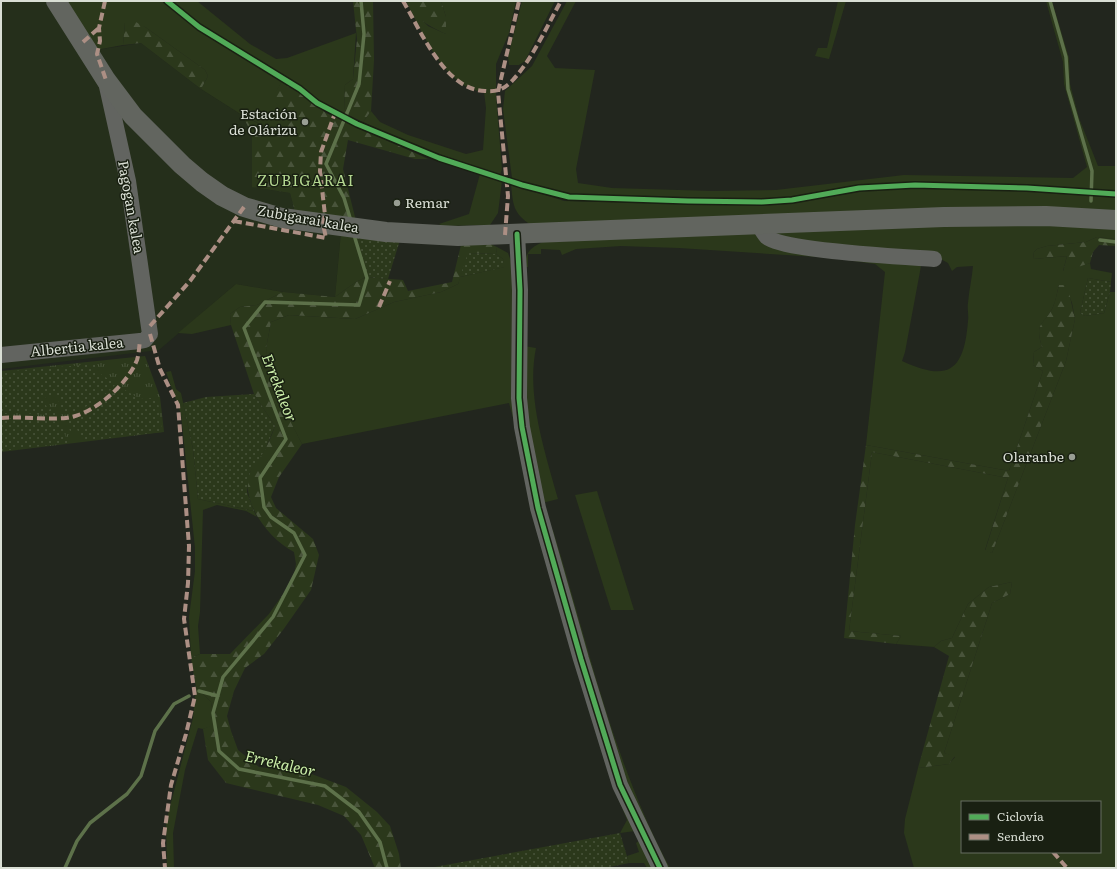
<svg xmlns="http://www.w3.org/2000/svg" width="1117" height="869" viewBox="0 0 1117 869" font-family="Literata,serif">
<defs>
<pattern id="forest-firs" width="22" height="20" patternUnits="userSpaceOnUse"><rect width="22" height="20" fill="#2b381b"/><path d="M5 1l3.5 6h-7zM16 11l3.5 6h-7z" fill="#49543b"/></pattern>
<pattern id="park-tufts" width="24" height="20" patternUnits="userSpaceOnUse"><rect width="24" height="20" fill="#2b381b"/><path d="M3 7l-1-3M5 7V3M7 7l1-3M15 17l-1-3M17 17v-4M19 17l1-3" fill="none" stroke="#49543b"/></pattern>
<pattern id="garden-dots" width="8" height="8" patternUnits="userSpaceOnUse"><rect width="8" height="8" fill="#2b381b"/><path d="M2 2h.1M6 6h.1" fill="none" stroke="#49543b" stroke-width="1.8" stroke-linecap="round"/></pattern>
</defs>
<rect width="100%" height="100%" fill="#22261e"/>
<path fill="#252f1b" d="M1,1h64l31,49 45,-7 60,46 41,26 10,19 1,53 37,6 4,15 -2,5 50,8 -7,76 -52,-5 -47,-8 -77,66 -158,19z"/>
<path fill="#2b381b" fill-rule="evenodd" d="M65,1h99l33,28 86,51 -11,19 15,14 4,9 -13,11 -36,-18 -41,-26 7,-13 -3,-6 -60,-43 -20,-4 -2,22 -27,5z
M171,1h26l53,43 26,15 11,-1 69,-25 -3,46 -8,6 -1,28 -19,-9 -14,-8 -17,-15 -31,-17 -69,-42z
M441,1h75l-7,32 -13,31v32l6,73 -2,6 -98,-34 -39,-19 8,-11 9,11 28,13 58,19 17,-4 3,-42 -2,-16c-5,-1 -11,-2 -15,-4 -29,-15 -46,-53 -60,-81l19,19 18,8v-17z
M522,1h33l-30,60 -6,4h-10l-1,-8z
M567,1h9l-29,55 8,12 40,2 -19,99 2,14 34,5 100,3 64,-1 128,-15 169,3 14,-11 -23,-83 -1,-22 -17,-61h6l17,57 1,26 9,34 19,48h18v25l-214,-8 -53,4 -58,11 -46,2 -155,-3 -29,-4 -49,-15 -9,-69 2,-18 27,-25z
M838,1h8l-17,58 -14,-3 3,-8h9z
M480,174l22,7 -4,32 -8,12 -48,1 -3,-2 30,-10z
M511,184l53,17 182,4 35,-2 93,-14 44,-2 155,6 43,3v17l-585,12c-18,-12 -18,-20 -20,-41z
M993,224l82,1 41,4v10l-19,-2 -11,5 -39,4 -10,3 -3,3 -1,7 34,-3 -4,15 27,-8 1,6 21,4 -1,9 -23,-4 -8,35 5,3 19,-3 6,-21h6v576h-202l-10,-35 1,-14 13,-51 31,-4 6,-7 -11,-4 48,-150 18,-9 2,-12 -23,5 -21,17 -16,34 -11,3 -7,6 -38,-3 5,-8 -52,-5 23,-179 136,26 -23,72 7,3 74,-192 9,-42 -3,-16 -7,-18h-6c-2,7 -3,16 -6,22 -9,19 -19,15 -11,40l-8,5 -1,13 10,6 -34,100 -143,-26 19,-173 -10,-8 -43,-6 -153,-10 -58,-2 -45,3 -14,6 -2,-5 -19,-1v5h-13v13h-4c2,-14 5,-19 19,-25l205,-9 7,1 19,11 21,5 136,13 3,3h-13l-16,86 -3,9c46,21 62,11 66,-40 1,-6 -1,-12 0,-18 1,-13 4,-25 5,-37l-16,1 -5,4 -4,-8 -9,-5 -140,-13 -26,-8 -4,-3 3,-2zM962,802h138v50h-138z
M341,232l14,2 11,43 -10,5 -21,15z
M497,247l11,6 5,14 4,147 118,417 -15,2 7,-13 -15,-37 -103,-380 -207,41 -35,-66 -1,-30 5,-26 18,-7 66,4 39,-17 47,-10 17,-8 2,-7 44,-10 -1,-8 -7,-5z
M236,284l47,8 -26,13 -17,2 -10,7 1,11 -39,9 -14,-1z
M524,346l12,2c-10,48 9,104 22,151l-16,4 -17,-86z
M171,371l5,18 5,4 12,56 5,50 56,12 3,6 -11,-6 -29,-6 -14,5 -3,102 -2,14 2,28 -9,4 -2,-41 6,-46v-23l-14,-134 -15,-42z
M597,491l37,119h-23l-36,-115z
M553,530c35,114 60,232 117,338h-4l-35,-68 -82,-269z
M196,687l15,15 4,23 -12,4 -5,-1 -13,42 -12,63 1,35h-7l-1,-46 27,-104z
M640,840l15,28h-8l-3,-5h-15l-2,-7 12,-4 -3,-9z"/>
<path fill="url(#forest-firs)" d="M353,1h20l1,59 -3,51 -8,11 -19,-9 1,-28 8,-6 4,-40z
M406,1h35l5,16v17c-15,-7 -33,-16 -40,-33z
M134,21l11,6 60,43 3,6 -7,13 -60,-46 -18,2 2,-22z
M283,80l9,5 34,28 102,46h-13l-67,-19 -5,29 13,52 -64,-8 2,-5 -4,-15 -38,-6v-53l-10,-19 35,18 14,-11 -4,-9 -16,-14z
M1097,237l19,2v7l-17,-1 -6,7 -3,11 -27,9 4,-16 -34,3 1,-7 3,-3 10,-3 39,-4z
M486,242l11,5 -1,7 -27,-1 -11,31 -17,8 -47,10 -39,17 -66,-4 -18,7 -5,26 2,30 34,66 -23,33 -8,20 5,11 37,31 6,16 -8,35 -28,40 -19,24 -19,14 -11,23 -7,25 4,15 7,19 21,17 50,6 37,14 31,25 13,14 9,28 2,14h-26l-14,-33 -17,-19 -26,-11 -92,-22 -18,-23 -5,-31 12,-5 -4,-22 -15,-15 -5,-29 9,-4h30l39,-40 24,-34 3,-16 -2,-12c-25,-13 -55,-51 -44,-80 3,-7 10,-14 14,-21 5,-8 8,-17 11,-25l-21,-32 -23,-69 -1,-11 10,-7 17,-2 26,-13 52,5 21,-15 10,-5 37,3 5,11 44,-9 9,-37z
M1059,285h6l3,3 7,31 -9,42 -74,192 -7,-2 23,-73 -136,-26 -23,179 52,5 -5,8 -52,-6 11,-113 11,-80 143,26 34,-100 -10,-6 1,-13 8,-5c-8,-26 2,-21 11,-40 3,-7 4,-15 6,-22z
M1012,582l-2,12 -18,9 -48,150 11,3 -6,8 -31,4 31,-112 -15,-9 7,-6 11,-3 16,-34 21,-17z"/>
<path fill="url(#park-tufts)" d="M145,356l15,41 4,35 -163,20v-81z"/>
<path fill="url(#garden-dots)" d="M355,234l45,6 -12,39 -22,-2z
M468,253l28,1 7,5 2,8 -45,10z
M1088,278l23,4 -1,10 -6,21 -19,3 -5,-3z
M95,364l1,7 20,13c-15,16 -31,25 -52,31l-8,-21 -13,4 5,12 6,-2 3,8 -43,-4 -13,3v-43z
M120,387l20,12 12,-1 6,3 4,31 -80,9 -5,-12 -7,2 -4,-11c22,-6 40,-15 54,-33z
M254,394l21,32 -10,24 -15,22 -3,20 7,19 -56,-12 -5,-50 -10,-46 23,-6z
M11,418l49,4 8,21 -67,8v-30z
M620,833l9,30 -24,5h-176z"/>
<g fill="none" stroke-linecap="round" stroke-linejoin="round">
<path stroke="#5d714a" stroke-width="3.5" d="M1050,1l16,56 2,32 24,82 -1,30
M351,221l-7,-23 -18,-34 33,-80 5,-50 -3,-33
M354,235l13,43 -8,27 -94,-3 -21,26 42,111 -26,39 4,29 7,10 23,16 11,22 -32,62 -50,60 -10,36 6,38 20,18 86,17 34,26 21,30 7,26
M1100,240l16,2
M199,691l19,5
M65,868l12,-27 13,-18 37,-29 14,-18 14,-45 19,-27 15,-8"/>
<path stroke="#626460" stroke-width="16" d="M758,224c3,4 6,10 9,13 16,14 140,20 167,22
M517,234l3,56 -1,108 3,29 16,81 43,151 39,126 40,83
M1,355l139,-14 5,-1 5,-6 -22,-153 -22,-99"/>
<path stroke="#62655f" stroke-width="20" d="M56,1l50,79 27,36 49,49 20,17 20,14 22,11 38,11 104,14 72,4 486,-19 102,-1 70,4"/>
<path stroke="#ac8f84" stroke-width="4" stroke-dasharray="8 4" stroke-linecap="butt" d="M105,1l-6,27 1,13 -3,13 9,26
M403,1c18,30 42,89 82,90 11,1 18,-1 27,-10 21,-23 34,-53 49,-80
M83,42l16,-14
M234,221l92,17 -3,-14 2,-9 -5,-44 1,-19 14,-39
M505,235l3,-39 -10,-104 21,-91
M379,307l11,-26
M150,326l40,-45 54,-74
M150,334l10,35 18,36 11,141 -1,37 -4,36 11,77 -9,38 -15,51 -8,58 2,25
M1,418c22,-2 43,2 65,0 27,-3 61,-33 71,-58 2,-6 2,-13 3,-19
M1053,852l14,16"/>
<defs>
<path id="cycleway" d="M167,1l32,26 101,62 17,14 40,21 82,34 83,27 47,12 119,4 74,1 30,-2 67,-12 56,-3 112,3 89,6
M517,234l3,56 -1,108 3,29 16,81 43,151 39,126 40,83"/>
</defs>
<use href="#cycleway" stroke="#192012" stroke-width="8"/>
<use href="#cycleway" stroke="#51ab58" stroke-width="5"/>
</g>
<g fill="#999e94" stroke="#192012" stroke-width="1.5">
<circle cx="305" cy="122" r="4"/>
<circle cx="397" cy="203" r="4"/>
<circle cx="1072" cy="457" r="4"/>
</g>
<g text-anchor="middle" stroke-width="3" stroke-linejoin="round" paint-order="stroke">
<g font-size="14" fill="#d9ded4" stroke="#192012" text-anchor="end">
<text x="297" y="119">Estación<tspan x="297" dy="16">de Olárizu</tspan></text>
<text x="405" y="208" text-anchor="start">Remar</text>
<text x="1064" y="462">Olaranbe</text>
</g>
<g font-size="14" fill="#d9ded4" stroke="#192012">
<text transform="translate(131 207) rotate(80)" y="5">Pagogan kalea</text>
<text transform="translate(308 219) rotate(10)" y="5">Zubigarai kalea</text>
<text transform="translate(77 347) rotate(-6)" y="5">Albertia kalea</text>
</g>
<g font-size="15" letter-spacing="1" fill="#b4d791" stroke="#192012">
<text x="306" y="186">ZUBIGARAI</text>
</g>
<g font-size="15" font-style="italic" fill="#cbeea9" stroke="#192012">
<text transform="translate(279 388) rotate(69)" y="5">Errekaleor</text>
<text transform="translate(280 764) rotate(13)" y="5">Errekaleor</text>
</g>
</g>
<rect width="1117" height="869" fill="none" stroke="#d9ded4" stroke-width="4"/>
<rect x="961" y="801" width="140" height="52" fill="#192012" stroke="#666c60"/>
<rect x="969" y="814" width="20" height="6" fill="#51ab58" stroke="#666c60"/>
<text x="997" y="821" font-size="12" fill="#d9ded4">Ciclovía</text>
<rect x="969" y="834" width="20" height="6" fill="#ac8f84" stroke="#666c60"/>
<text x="997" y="841" font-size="12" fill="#d9ded4">Sendero</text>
</svg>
